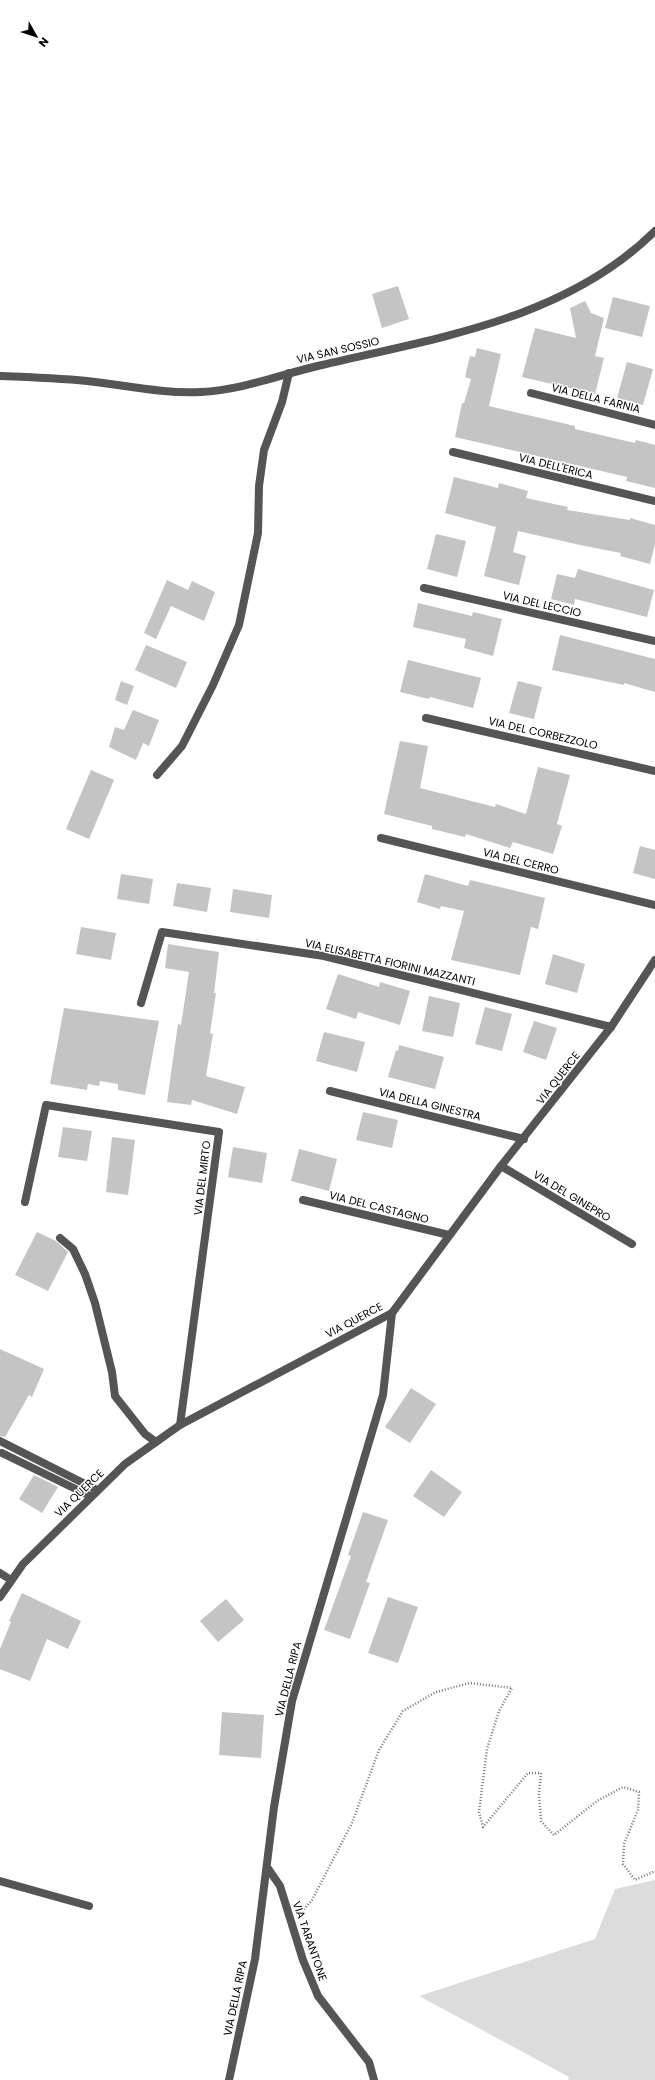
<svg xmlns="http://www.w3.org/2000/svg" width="655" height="2080" viewBox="0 0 655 2080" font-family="Poppins,sans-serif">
<rect width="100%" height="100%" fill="#fff"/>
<path fill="#dcdcdc" d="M655,1880v200h-87l1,-3 -150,-81 176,-57 20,-50z"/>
<path fill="#c4c4c4" d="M398,286l11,33 -27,9 -10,-34z
M613,297l37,9 -8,31 -37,-9z
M585,301l6,12 13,5 -9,38 9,2 -9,36 -73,-17 13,-49 41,10 -6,-30z
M477,348l24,6 -12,52 86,20v3l60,14 1,-3 19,5v43l-29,-7 1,-4 -172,-40 7,-34h2l7,-24 -6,-2 5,-21 5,1z
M627,362l26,7 -10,36 -26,-7z
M454,477l44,11 1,-5 29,8 -2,7 42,9 -1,3 63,10v-2l25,7v19l-5,20 -30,-8 1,-3 -41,-8 -62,-14 -5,21 13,4 -7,29 -35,-9 12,-49 -51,-14z
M436,534l30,7 -9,36 -30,-8z
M578,569l76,21 -7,27 -72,-18 -1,6 -23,-6 6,-25 18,4z
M167,580l21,10 4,-9 23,11 -11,29 -33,-15 -15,33 -12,-6z
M418,603l54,13 1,-4 29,7 -9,37 -29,-8 2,-9 -53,-12z
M560,635l95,24v33l-31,-9v2l-72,-15z
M146,645l41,17 -11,26 -41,-18z
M408,660l73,18 -8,30 -43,-11 -1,2 -29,-7z
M121,681l13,5 -7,19 -12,-5z
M518,681l24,6 -8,32 -25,-6z
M133,710l26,10 -10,26 -6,-3 -7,17 -27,-13 6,-20 9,3z
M400,741l28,5 -8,42 75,19 1,-3 30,10 12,-47 32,8 -13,49 5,2 -9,28 -40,-12 -3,6 -44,-14 -1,3 -33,-8v-3l-48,-12z
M91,770l23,10 -25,59 -23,-10z
M640,846l15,4v29l-22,-6z
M121,874l32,5 -4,25 -32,-5z
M425,874l43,12 2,-6 75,18 -7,31 -7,-2 -11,48 -69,-15 13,-49 -23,-5 -1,3 -23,-7z
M177,883l34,5 -4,24 -34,-6z
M233,889l39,6 -3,23 -39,-6z
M81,927l35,6 -5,27 -35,-6z
M168,944l51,8 -5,41h2l-6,40 3,1 -7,42 39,11 -8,27 -45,-14 -1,5 -24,-3 11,-78 3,1 8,-53 -24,-4z
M553,954l32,10 -8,29 -32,-9z
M338,974l41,13 1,-5 30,9 -10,34 -42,-13 -2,7 -30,-10z
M429,996l31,7 -7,34 -31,-6z
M485,1007l27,7 -10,37 -27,-7z
M64,1008l95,13 -14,74 -27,-5v-6l-18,-3 -1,5 -11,-2 -1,6 -37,-6z
M534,1021l23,7 -11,32 -23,-8z
M324,1032l41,10 -8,30 -41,-11z
M399,1045l45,12 -9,32 -47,-12 8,-27 2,1z
M363,1112l35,8 -6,28 -36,-8z
M63,1127l29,4 -5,30 -29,-4z
M112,1137l23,3 -7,55 -22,-3z
M233,1147l34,6 -5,30 -34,-6z
M299,1149l38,10 -8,32 -38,-10z
M37,1232l19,9 12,11 -20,39 -33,-16z
M0,1349l44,20 -12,28 -3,-2 -24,42 -5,-1z
M411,1388l25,16 -26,39 -25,-16z
M431,1470l31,22 -18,25 -31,-21z
M34,1475l24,12 -16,26 -23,-14z
M363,1512l25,8 -22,62 4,1 -20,56 -26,-9 27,-74 -3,-1z
M22,1593l59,28 -13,28 -21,-10 -17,42 -30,-12v-20l11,-27 -2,-1z
M388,1597l30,10 -20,56 -30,-10z
M226,1599l18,21 -26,22 -18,-21z
M222,1712l42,3 -3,43 -42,-3z"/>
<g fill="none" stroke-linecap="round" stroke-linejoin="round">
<path stroke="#777" stroke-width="2.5" stroke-dasharray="1 2" stroke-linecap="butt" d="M300,1914l12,-14 40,-77 27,-73 24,-39 33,-19 34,-9 42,5 -13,23 -12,38 -8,63 4,15 45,-54h13l-2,21 2,27 13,14 43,-34 26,-14 16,5 -1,18 -14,34 -1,20 12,16 20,-9"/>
<path stroke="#555" stroke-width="8" d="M157,775l25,-29 31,-61 26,-60 19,-92 1,-47 5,-36 18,-48 7,-29"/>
<path stroke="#555" stroke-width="8" d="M0,376c29,1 58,2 87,5 37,4 76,13 114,11 41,-2 81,-18 121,-27 118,-28 244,-46 333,-134
M531,393l124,32
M453,452l202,49
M424,588l231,53
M426,718l229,53
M381,838l274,67
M141,1003l21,-71 162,24 287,71
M330,1091l194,48
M501,1166l131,78
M303,1200l146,35
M25,1202l21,-97 173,27 -39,293
M60,1238l13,11 12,25 10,29 17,69 3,24 30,38 11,8
M0,1441l97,49
M2,1453l88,43
M0,1573l11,7
M267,1867l13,19 23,74 15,36 51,66 5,18
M0,1881l89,25
M229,2080l26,-121 19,-152 18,-106 91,-306 9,-82"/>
<path stroke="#555" stroke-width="8" d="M0,1597l23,-33 102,-100 55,-39 212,-112 109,-147 110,-139 44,-67"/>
</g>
<g text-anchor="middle" stroke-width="3" stroke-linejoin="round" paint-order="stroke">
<g font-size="11" fill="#000" stroke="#fff">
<text transform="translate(338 350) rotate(-13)" y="4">VIA SAN SOSSIO</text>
<text transform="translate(596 398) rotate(14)" y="4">VIA DELLA FARNIA</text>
<text transform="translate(556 466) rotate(14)" y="4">VIA DELL'ERICA</text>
<text transform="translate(542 604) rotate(13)" y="4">VIA DEL LECCIO</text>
<text transform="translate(543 733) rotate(13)" y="4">VIA DEL CORBEZZOLO</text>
<text transform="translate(521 861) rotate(14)" y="4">VIA DEL CERRO</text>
<text transform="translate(390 962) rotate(13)" y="4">VIA ELISABETTA FIORINI MAZZANTI</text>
<text transform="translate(558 1078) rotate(-52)" y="4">VIA QUERCE</text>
<text transform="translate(430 1104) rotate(14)" y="4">VIA DELLA GINESTRA</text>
<text transform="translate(202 1178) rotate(-83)" y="4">VIA DEL MIRTO</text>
<text transform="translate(572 1196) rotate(31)" y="4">VIA DEL GINEPRO</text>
<text transform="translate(379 1207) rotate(14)" y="4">VIA DEL CASTAGNO</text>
<text transform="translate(354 1320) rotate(-28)" y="4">VIA QUERCE</text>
<text transform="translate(79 1493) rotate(-44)" y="4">VIA QUERCE</text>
<text transform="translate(288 1679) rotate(-76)" y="4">VIA DELLA RIPA</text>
<text transform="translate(310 1941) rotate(71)" y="4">VIA TARANTONE</text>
<text transform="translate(235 1998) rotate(-78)" y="4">VIA DELLA RIPA</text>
</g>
</g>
<g transform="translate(36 36) rotate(129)" stroke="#ffffff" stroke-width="3" paint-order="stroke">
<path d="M0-3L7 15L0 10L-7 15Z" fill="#000000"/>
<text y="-6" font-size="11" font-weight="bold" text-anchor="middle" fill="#000000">N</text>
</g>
</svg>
